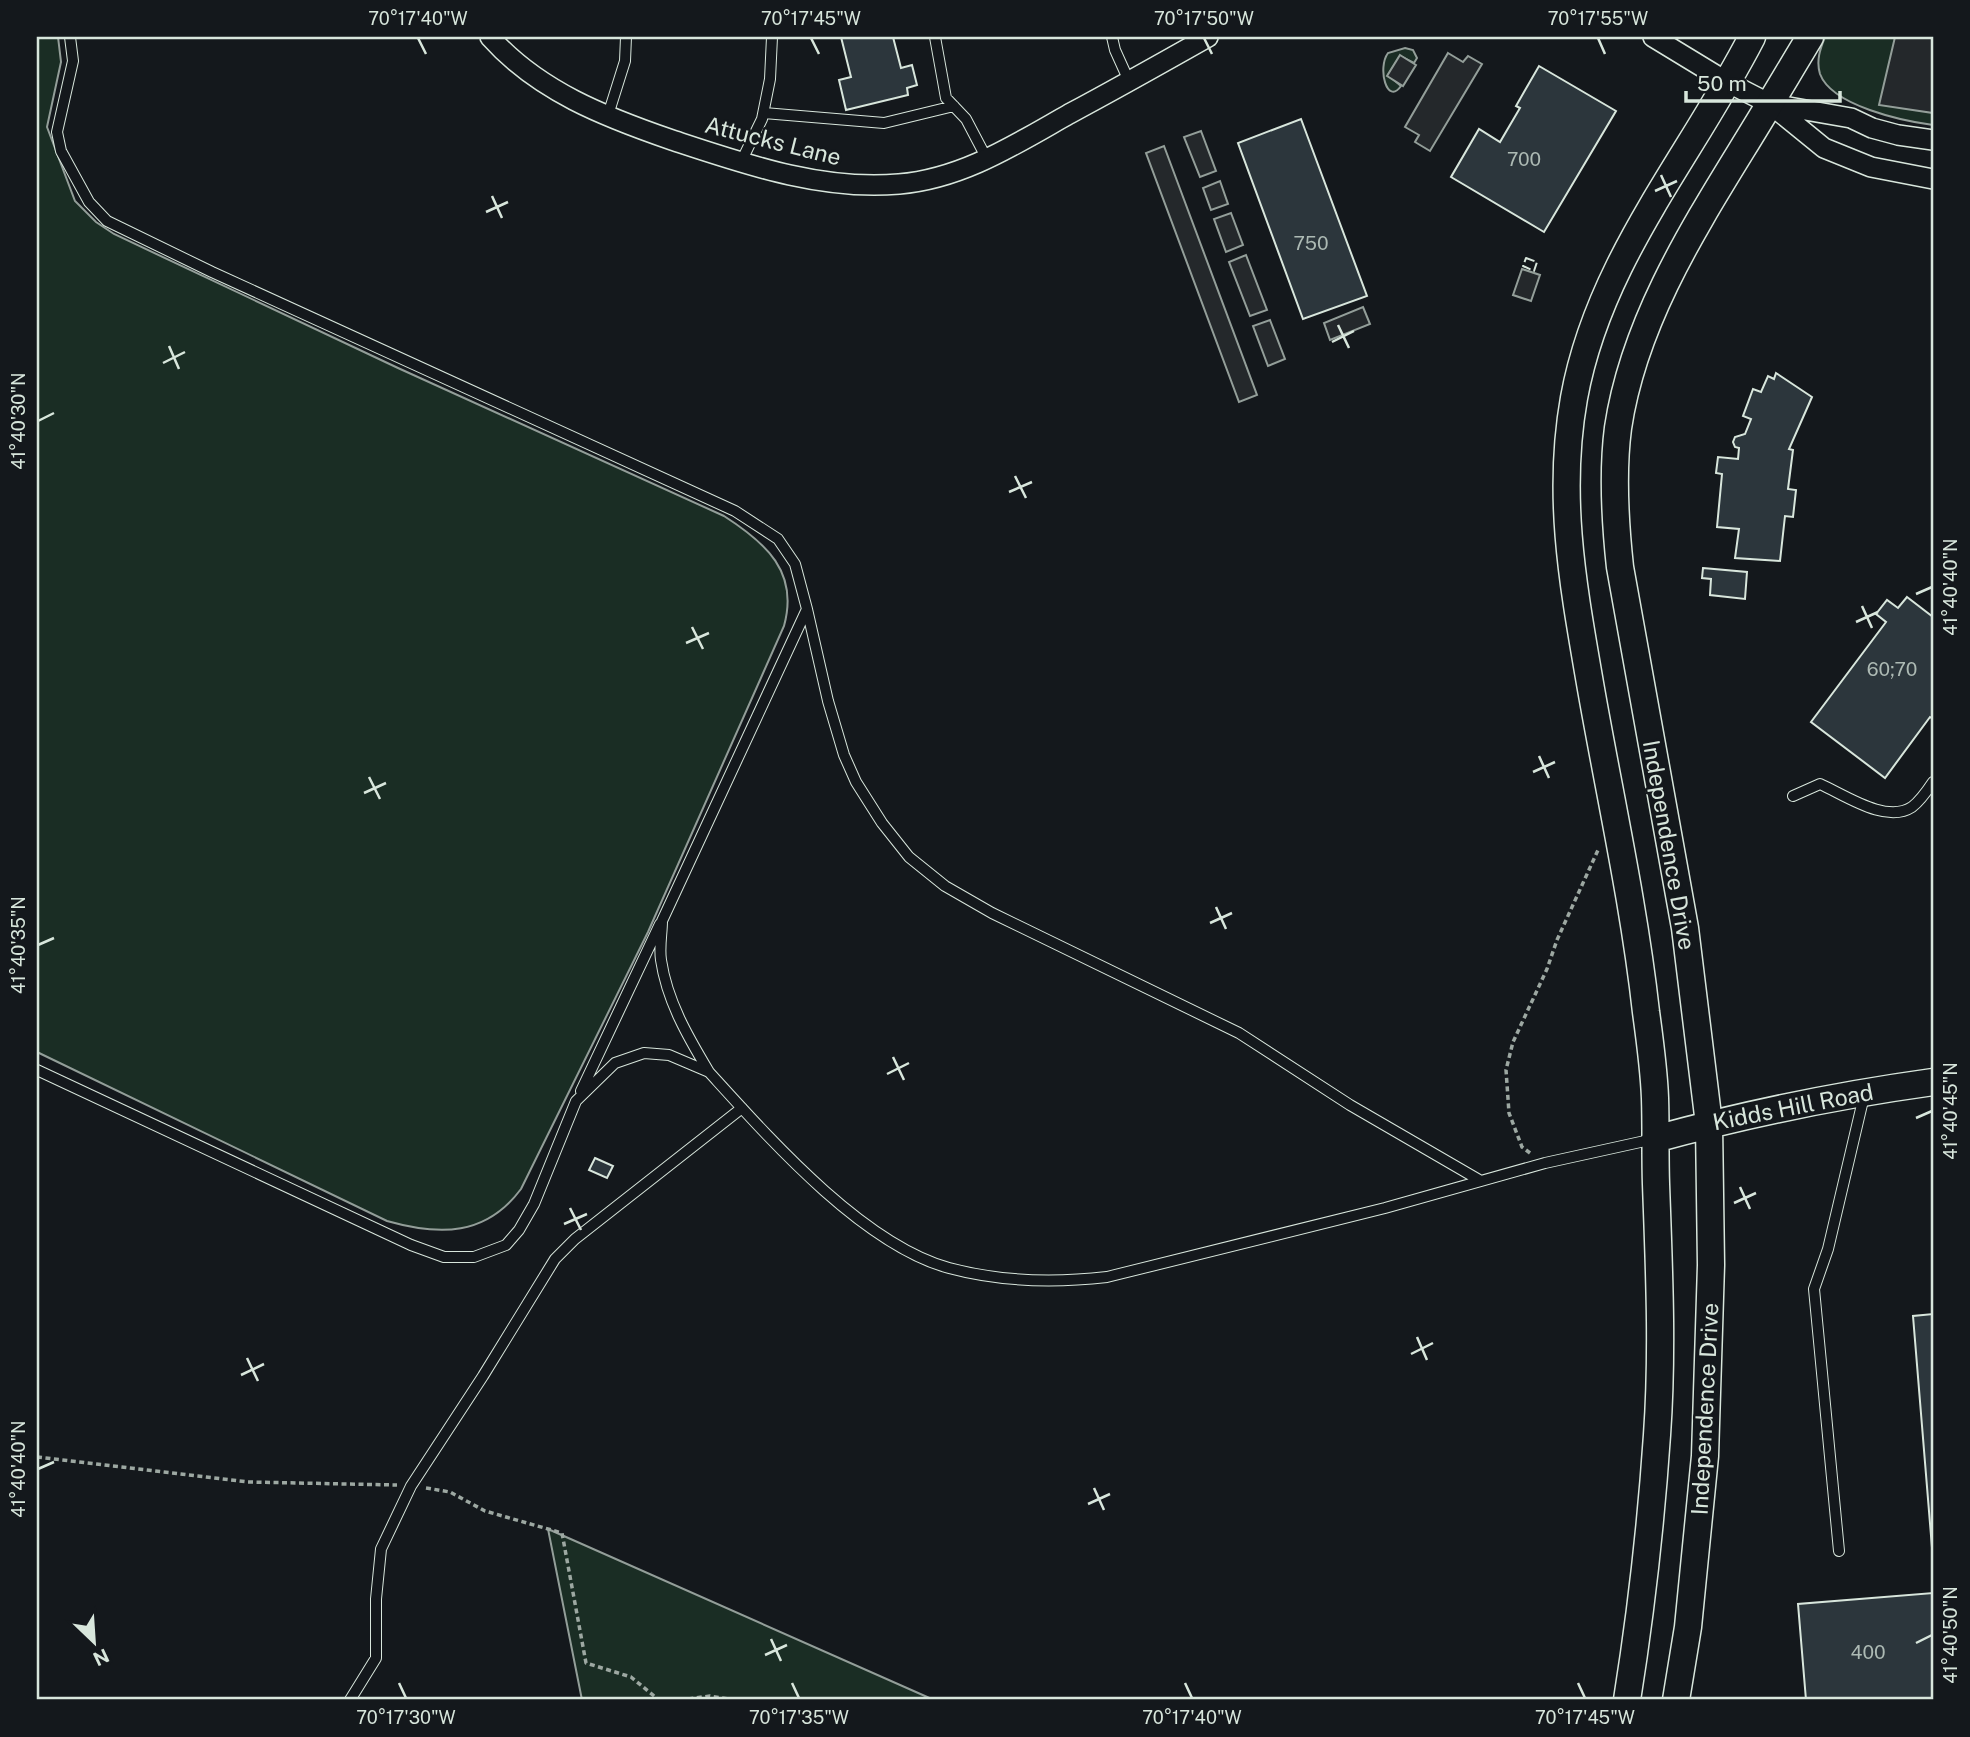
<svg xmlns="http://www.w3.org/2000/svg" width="1970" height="1737" viewBox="0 0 1970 1737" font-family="'Public Sans',sans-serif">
<rect width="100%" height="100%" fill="#14181c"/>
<path fill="#1a2d24" stroke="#939e99" stroke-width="2" d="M37,37h21l3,25 -14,65 28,74 21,21 18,12 284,134 326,148c42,27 75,56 60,110l-136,306 -127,257c-35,47 -81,47 -134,32l-350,-169z
M1825,37h75l33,74v14c-30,-4 -101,-19 -113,-51 -4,-13 0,-25 5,-37z
M1405,48l8,2 4,8 -3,5 -14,-7 -12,19 13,11c-14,20 -24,-18 -13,-33z
M548,1529l386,171h-352z"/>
<path fill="#24282b" stroke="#939e99" stroke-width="2" d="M1895,37h38v76l-54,-8z
M1448,53l15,9 5,-6 14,8 -52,87 -15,-9 4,-7 -14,-8z
M1400,55l16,10 -13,21 -16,-10z
M1201,131l15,40 -16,6 -16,-40z
M1164,146l93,249 -18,7 -93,-249z
M1220,181l8,23 -17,6 -8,-22z
M1231,213l12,32 -17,7 -12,-33z
M1246,255l21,55 -17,6 -21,-54z
M1522,269l18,6 -9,26 -18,-6z
M1363,307l7,17 -40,16 -6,-17z
M1270,320l15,39 -17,7 -15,-40z"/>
<path fill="#2c363c" stroke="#d8e6dc" stroke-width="2" d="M841,37h52l8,31 11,-3 5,20 -10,3 1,7 -62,15 -7,-30 12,-3z
M1539,66l77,45 -72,121 -93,-55 28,-48 21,13 20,-34 -4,-2z
M1301,119l66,177 -64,23 -65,-176z
M1776,373l36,24 -23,52 4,1 -5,39 8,1 -3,27 -8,-1 -5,45 -45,-3 4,-29 -22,-2 5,-53 -6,-1 2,-16 20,2 1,-11 -4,-1 -2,-5 2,-5 10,-3 6,-15 -8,-3 10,-27 8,3 7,-16 6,3z
M1703,568l44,4 -2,27 -35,-4 1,-16 -9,-1z
M1907,597l26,20v102l-3,-2 -45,61 -74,-56 75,-100 -10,-8 11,-14 11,8z
M595,1158l18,8 -6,12 -18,-8z
M1933,1314v246l-20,-244z
M1933,1593v107h-127l-8,-96z"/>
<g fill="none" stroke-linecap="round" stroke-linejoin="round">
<defs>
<path id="lane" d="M935,37l11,61 20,21 21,40
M1112,37l3,13 14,31
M764,113l120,10 70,-17
M608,115l17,-54 1,-24
M741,162l21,-43 8,-40 2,-42
M807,609l21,92 16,54 12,27 26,41 27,34 36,29 47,27 247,120 111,72 131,76
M1793,796l27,-12c25,11 66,40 92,23 8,-6 15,-16 21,-25
M37,1070l374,175 33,12h30l32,-12 13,-15 15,-26 42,-103 39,-38 29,-10 25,2 40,17c-21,-35 -42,-71 -48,-112 -2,-13 1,-27 1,-39l145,-312 -12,-45 -17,-25 -43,-28 -523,-239 -105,-51 -18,-19 -28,-51 -4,-19 16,-71 -3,-24
M709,1072c60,66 153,172 240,196 52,14 105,15 158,9l278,-69 160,-45 109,-24
M581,1091l79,-167
M1839,1551l-25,-262 14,-40 36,-153
M350,1700l26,-42v-59l5,-50 30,-63 72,-110 72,-117 20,-20 167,-131"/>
<path id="street" d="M490,37c48,54 115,80 182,103 73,24 149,51 227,44 63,-5 117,-40 170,-70 47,-25 93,-51 139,-77
M1653,37l74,45 43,22 54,44 47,19 62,12
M1771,104l80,14 21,10 26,7 35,5"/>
<path id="secondary" d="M1655,1139c91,-25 184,-44 278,-57
M1627,1700c14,-88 24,-176 30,-265 6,-84 2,-167 -1,-251 -1,-28 0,-57 -1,-86 -1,-28 -5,-57 -9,-86 -12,-108 -36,-215 -55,-323 -17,-99 -35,-190 -17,-291 25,-138 116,-240 178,-361
M1676,1700l12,-73 17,-171 6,-191 -2,-141 -24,-196 -65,-361c-5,-46 -8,-93 -2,-139 15,-101 70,-191 123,-277 23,-37 46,-76 69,-114"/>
</defs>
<use href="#lane" stroke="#d8e6dc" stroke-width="12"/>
<use href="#street" stroke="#d8e6dc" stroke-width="22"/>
<use href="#secondary" stroke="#d8e6dc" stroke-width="29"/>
<path stroke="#9da8a2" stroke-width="3.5" stroke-dasharray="5 3.5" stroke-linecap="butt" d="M1530,1153l-8,-6 -13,-34 -3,-43 7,-28 34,-73 10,-29 41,-90
M37,1457l211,25 149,3
M426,1488l24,4 35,19 77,22 24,130 45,14 28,23
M680,1700l30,-4 24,4"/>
<use href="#lane" stroke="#14181c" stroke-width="10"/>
<use href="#street" stroke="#14181c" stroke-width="19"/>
<use href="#secondary" stroke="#14181c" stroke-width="26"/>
<path stroke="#d8e6dc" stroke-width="2" stroke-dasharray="9 3.5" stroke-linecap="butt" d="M1526,258l11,4 -3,9 -11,-5z"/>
</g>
<path fill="none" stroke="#d8e6dc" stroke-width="2.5" d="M418,38l8,16M811,38l8,16M1204,38l8,16M1598,38l7,16M1661,175l10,22M1655,191l22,-10M492,196l10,22M486,212l22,-10M1338,325l11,23M1332,342l22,-11M169,346l10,23M163,363l22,-11M38,421l16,-8M1015,476l11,22M1009,492l23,-10M1916,594l16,-7M1862,606l10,22M1856,622l22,-10M692,627l11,22M686,643l23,-10M1539,756l10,22M1533,772l22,-10M369,777l11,22M364,793l22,-10M1216,907l10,22M1210,923l22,-10M38,945l16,-7M893,1057l11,23M887,1074l22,-11M1916,1118l16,-7M1740,1187l10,22M1734,1203l22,-10M570,1208l11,22M564,1224l23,-10M1417,1337l10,23M1411,1354l22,-11M247,1358l11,23M241,1375l23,-11M38,1469l16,-7M1094,1488l10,22M1088,1504l22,-10M771,1639l10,22M1916,1643l16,-8M765,1655l22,-10M399,1683l7,15M792,1683l7,15M1185,1683l7,15M1578,1683l7,15"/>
<g text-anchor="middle" stroke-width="5" stroke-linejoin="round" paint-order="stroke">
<g font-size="19" fill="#adbab4">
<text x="1524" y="166">700</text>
<text x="1311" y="250">750</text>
<text x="1892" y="676">60;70</text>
<text x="1868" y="1659">400</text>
</g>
<g font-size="23" fill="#d8e6dc" stroke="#14181c">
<text transform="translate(773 141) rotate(14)" y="8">Attucks Lane</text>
<text transform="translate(1669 845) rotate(80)" y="8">Independence Drive</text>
<text transform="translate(1793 1107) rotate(-11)" y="8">Kidds Hill Road</text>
<text transform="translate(1705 1409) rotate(-87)" y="8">Independence Drive</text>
</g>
</g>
<rect width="1970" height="1737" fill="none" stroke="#14181c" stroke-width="77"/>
<g transform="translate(94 1642) rotate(155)" stroke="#14181c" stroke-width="5" paint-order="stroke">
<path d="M0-5L12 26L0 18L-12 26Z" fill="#d8e6dc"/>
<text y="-10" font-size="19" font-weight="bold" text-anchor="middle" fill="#d8e6dc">N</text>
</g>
<path d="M1686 91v10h154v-10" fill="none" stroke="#d8e6dc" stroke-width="3.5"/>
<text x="1697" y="91" font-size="21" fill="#d8e6dc" stroke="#14181c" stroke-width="5" paint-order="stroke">50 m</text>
<rect x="38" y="38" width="1894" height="1660" fill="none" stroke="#d8e6dc" stroke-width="2.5"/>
<g font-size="18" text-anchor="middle" fill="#d8e6dc">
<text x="418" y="25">70°17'40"W</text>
<text x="811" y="25">70°17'45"W</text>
<text x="1204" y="25">70°17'50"W</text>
<text x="1598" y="25">70°17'55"W</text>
<text transform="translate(19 421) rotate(-90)" y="6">41°40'30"N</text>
<text transform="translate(1951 587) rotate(-90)" y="6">41°40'40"N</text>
<text transform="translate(19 945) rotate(-90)" y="6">41°40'35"N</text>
<text transform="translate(1951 1111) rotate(-90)" y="6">41°40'45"N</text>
<text transform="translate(19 1469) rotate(-90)" y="6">41°40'40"N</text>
<text transform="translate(1951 1635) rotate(-90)" y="6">41°40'50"N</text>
<text x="406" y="1724">70°17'30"W</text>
<text x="799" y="1724">70°17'35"W</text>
<text x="1192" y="1724">70°17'40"W</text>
<text x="1585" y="1724">70°17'45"W</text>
</g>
</svg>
